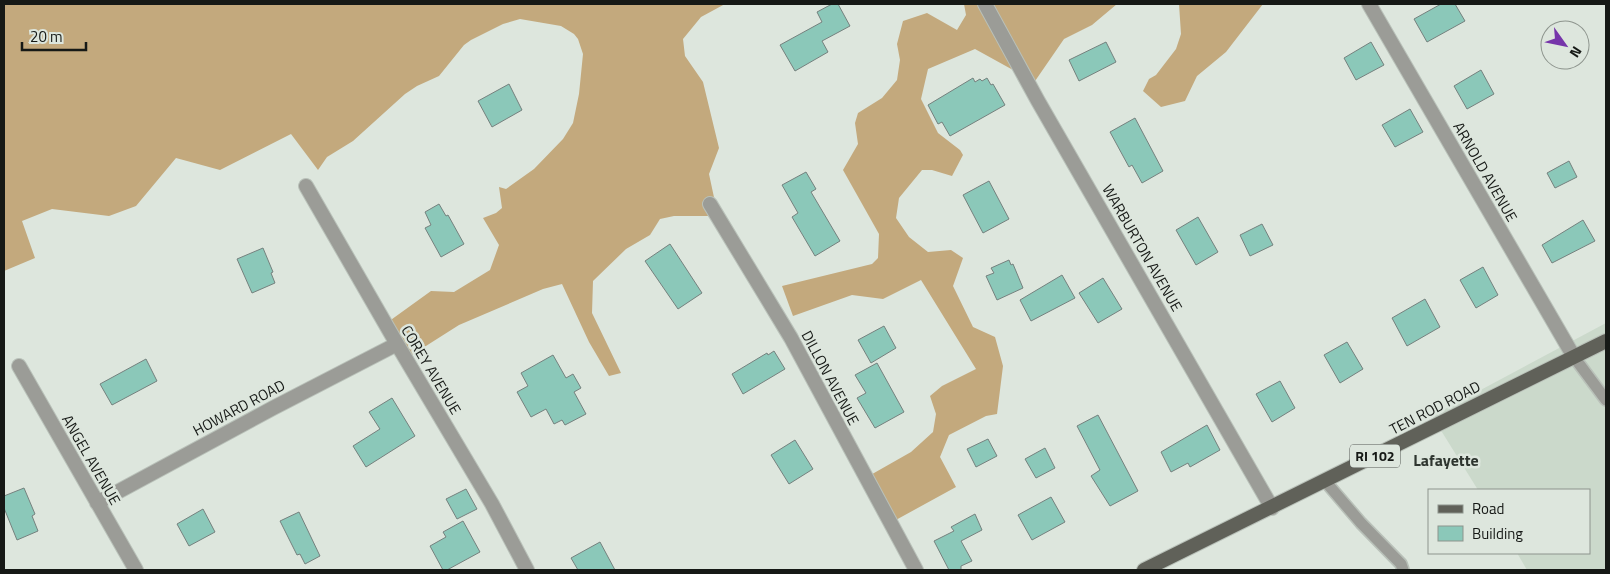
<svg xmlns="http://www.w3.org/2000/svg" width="1610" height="574" viewBox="0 0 1610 574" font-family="'Titillium Web',sans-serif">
<rect width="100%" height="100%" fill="#dde6dd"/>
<path fill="#cbd9cb" d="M1606,323v247h-79l-10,-17h72v-63h-111l-46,-74z"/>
<path fill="#c3a97d" d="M4,4h721l-24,13 -18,22 2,17 18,26 16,66 -10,26 9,42h-44l-14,3 -10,16 -24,14 -33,32 -1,32 29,60 -12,3 -20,-34 -27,-58 -19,5 -84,36 -52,33 -19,-36 43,-31 23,1 36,-22 9,-25 -16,-27 13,-5 6,-5 -3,-21 7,2 28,-20 29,-30 10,-16 6,-29 4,-40 -5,-15 -4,-5 -13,-8 -41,-7 -17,5 -32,16 -7,5 -25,31 -22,10 -12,8 -52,47 -26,16 -9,13 -27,-36 -71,36 -44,-12 -40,48 -27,10 -57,-7 -30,12 13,37 -31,13z
M964,4h153l-25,21 -28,14 -31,45 -9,-8 -49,-27 -47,20 -7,30 17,34 22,17 3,5 -11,21 -20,-6h-10l-23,28 -3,20 13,19 19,15 23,-2 12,8 -10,28 20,41 22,10 8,29 -6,48 -11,2 -37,19 -9,22 16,30 -62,34 -27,-44 44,-25 22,-20 3,-18 -6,-18 12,-10 34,-17 -55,-89 -38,19 -31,-4 -59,21 -11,-30 90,-22 6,-6 1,-24 -36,-64 15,-26 -3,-21 3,-10 24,-15 15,-18 3,-20 -3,-16 6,-23 24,-8 30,17 9,-15z
M1179,4h84l-37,48 -29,24 -12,25 -24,6 -18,-16 6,-12 7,-4 20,-26 5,-15z"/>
<path fill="#8bc8b9" stroke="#75817e" d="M832,4h6l12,22 -28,15 6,11 -33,19 -15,-26 42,-23 -5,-10z
M1441,4h14l10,17 -38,21 -13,-23z
M1106,42l10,20 -37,19 -10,-21z
M1371,42l13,23 -28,15 -12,-22z
M1481,70l13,24 -27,15 -13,-23z
M973,78l2,4 5,-3 2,2 5,-3 4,7 2,-1 12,21 -55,31 -8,-14 -4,2 -10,-19z
M509,84l13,26 -30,17 -14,-26z
M1410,109l13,23 -28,15 -13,-22z
M1135,118l28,53 -21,12 -10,-18 -3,2 -19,-35z
M1569,161l8,16 -22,11 -8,-15z
M806,172l10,17 -5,3 29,49 -25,15 -23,-39 6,-4 -16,-28z
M989,181l20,38 -26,14 -20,-38z
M439,204l7,12 2,-1 16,29 -23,13 -16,-29 6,-3 -6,-13z
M1198,217l20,35 -22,13 -20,-35z
M1583,220l12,21 -43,22 -10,-18z
M1262,224l11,21 -23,11 -10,-21z
M670,244l32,49 -24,16 -33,-48z
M263,248l10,24 -2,1 4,10 -23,10 -15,-34z
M1009,260l2,5 2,-1 10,24 -26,12 -11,-24 8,-3 -3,-5z
M1483,267l15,28 -22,13 -16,-28z
M1062,275l13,23 -44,23 -11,-21z
M1103,278l19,31 -24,14 -19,-30z
M1425,299l15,28 -33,19 -15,-28z
M884,326l12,22 -25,15 -13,-23z
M1347,342l16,27 -23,14 -16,-28z
M774,351l11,18 -42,25 -11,-20 35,-21 1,2z
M553,355l13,23 7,-4 8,14 -7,4 12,22 -21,11 -3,-5 -8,4 -8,-15 -15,8 -14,-25 11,-6 -7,-13z
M146,359l11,22 -45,24 -12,-21z
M877,363l27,49 -29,16 -18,-30 9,-5 -11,-18z
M1280,381l15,27 -23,14 -16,-28z
M392,398l23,38 -49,31 -13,-21 27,-17 -11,-17z
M1098,415l40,76 -28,15 -19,-30 9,-6 -23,-44z
M1207,425l13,25 -30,17 -2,-4 -17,9 -10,-20z
M988,439l9,17 -21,11 -9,-18z
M795,440l18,29 -24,15 -18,-29z
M1045,448l10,20 -19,10 -11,-19z
M24,488l11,26 -3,2 6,15 -21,9 -13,-32v-12z
M466,489l11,20 -20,10 -11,-20z
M1051,497l14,25 -33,18 -14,-25z
M203,509l12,23 -26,14 -12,-22z
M299,512l21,44 -15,8 -5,-10 -3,1 -17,-34z
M975,514l7,16 -21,11 11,20 -11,5v4h-12l-15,-29 20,-10 -3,-4z
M463,521l17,31 -33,18h-4l-13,-24 16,-9 -3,-5z
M600,542l15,28h-37l-7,-12z"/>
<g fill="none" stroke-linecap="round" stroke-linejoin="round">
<defs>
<path id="service" d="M1574,357l32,43
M1325,481l36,42 40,41 2,6"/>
<path id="minor" d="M985,4l53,97 234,407
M1369,4l205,353
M306,186l91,158 95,160 35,66
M710,204l81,134 125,232
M19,366l117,204
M97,503l176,-95 124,-64"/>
<path id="primary" d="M1144,570l462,-229"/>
</defs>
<use href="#service" stroke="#b9c1b9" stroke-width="14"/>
<use href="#minor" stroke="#b9c1b9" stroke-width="16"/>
<use href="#primary" stroke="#b9c1b9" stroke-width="16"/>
<use href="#service" stroke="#9b9c97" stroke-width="11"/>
<use href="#minor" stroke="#9b9c97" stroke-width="14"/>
<use href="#primary" stroke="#606159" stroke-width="14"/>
</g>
<g text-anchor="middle" stroke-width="5" stroke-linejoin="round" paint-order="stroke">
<rect fill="#dde6dd" stroke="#525652" stroke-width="1" x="1350" y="444.5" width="50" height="23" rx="4"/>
<g font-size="14" font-weight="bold" fill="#161916">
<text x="1375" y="461">RI 102</text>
</g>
<g font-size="15" fill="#161916" stroke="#dde6dd">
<text transform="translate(1485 172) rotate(60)" y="5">ARNOLD AVENUE</text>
<text transform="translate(1142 248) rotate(60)" y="5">WARBURTON AVENUE</text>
<text transform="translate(431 370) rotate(59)" y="5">COREY AVENUE</text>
<text transform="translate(830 378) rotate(62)" y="5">DILLON AVENUE</text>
<text transform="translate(239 408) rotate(-28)" y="5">HOWARD ROAD</text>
<text transform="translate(1435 408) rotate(-27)" y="5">TEN ROD ROAD</text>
<text transform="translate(91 460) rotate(60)" y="5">ANGEL AVENUE</text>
</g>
<g font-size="16" font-weight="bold" fill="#2e352f" stroke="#dde6dd">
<text x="1446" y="466">Lafayette</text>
</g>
</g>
<rect width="1610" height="574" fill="none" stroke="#161916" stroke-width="10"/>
<rect x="1428" y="489" width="162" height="65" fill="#dde6dd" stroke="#8d948d"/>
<rect x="1438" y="505" width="25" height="8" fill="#606159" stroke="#8d948d"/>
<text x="1472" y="514" font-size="15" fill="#161916">Road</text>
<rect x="1438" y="526" width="25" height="15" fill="#8bc8b9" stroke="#8d948d"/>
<text x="1472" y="539" font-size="15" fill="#161916">Building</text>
<g transform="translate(1565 45) rotate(123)"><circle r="24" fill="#dde6dd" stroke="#8d948d"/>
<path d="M0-4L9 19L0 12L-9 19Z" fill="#7635aa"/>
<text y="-8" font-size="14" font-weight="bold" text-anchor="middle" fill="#161916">N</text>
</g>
<path d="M22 42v8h64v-8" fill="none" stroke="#161916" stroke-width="2.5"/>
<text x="30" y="42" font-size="15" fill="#161916" stroke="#dde6dd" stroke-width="4" paint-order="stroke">20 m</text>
</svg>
